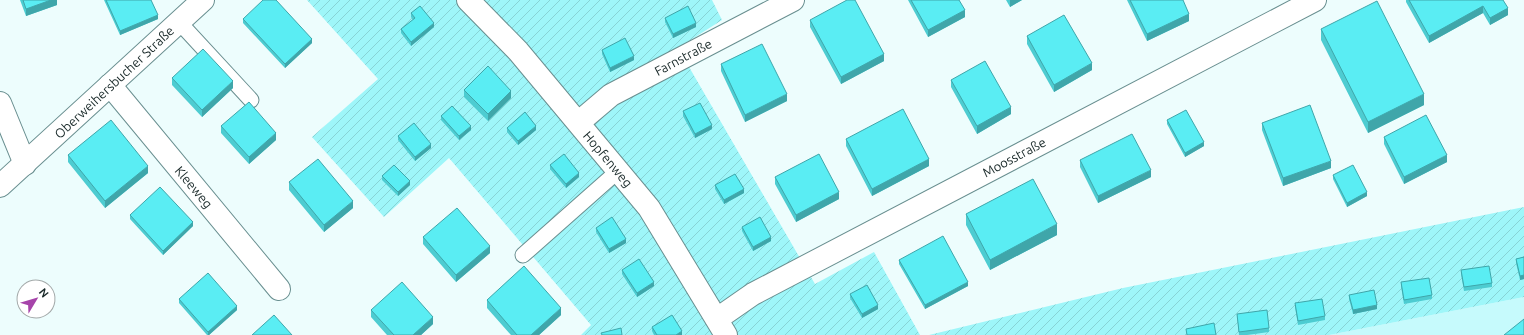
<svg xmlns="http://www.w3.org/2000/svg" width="1524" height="335" viewBox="0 0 1524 335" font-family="Ubuntu,sans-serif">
<defs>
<pattern id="garden-furrows" width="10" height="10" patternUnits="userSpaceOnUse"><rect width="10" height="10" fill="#9ef6f9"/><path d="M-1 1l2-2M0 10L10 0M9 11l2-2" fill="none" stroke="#87d3d5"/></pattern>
</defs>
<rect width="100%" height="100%" fill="#edfdfd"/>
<path fill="#c6fafc" d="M1524,297v38h-195z"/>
<path fill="url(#garden-furrows)" d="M307,0h405l10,20 -44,28 137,236 59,-32 46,83h-339l10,-10 -142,-167 -65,59 -72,-80 66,-58z
M1524,207v90l-195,38h-400l194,-47z"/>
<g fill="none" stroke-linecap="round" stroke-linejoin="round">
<defs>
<path id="service" d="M179,22l72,78
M523,255l95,-84"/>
<path id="minor" d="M468,0l50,51 131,157 77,127
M110,85l169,204
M0,103l25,61
M578,123l33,-28 182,-95
M717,319l36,-25 562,-294"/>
<path id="tertiary" d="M0,186l203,-186"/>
</defs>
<use href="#service" stroke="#698f90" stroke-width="17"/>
<use href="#minor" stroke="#698f90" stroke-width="24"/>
<use href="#tertiary" stroke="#698f90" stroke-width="24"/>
<use href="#service" stroke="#fff" stroke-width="15"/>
<use href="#minor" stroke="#fff" stroke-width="22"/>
<use href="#tertiary" stroke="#fff" stroke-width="22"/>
</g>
<path fill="#4dccd1" d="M20,0h37v5l-31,11z
M104,0h47l7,19 -38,16z
M908,0h51l6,17 -37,20z
M1006,0h16l-12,7z
M1127,0h56l6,21 -42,20z
M1406,0h97l5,15 -18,10 -7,-12 -54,30 -23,-41z
M411,13l23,14 -23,19 -10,-13v-4l12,-9 -2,-3z
M665,18l31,9 -23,11 -8,-16z
M243,19l69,24 -27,25 -42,-45z
M810,20l74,41 -43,23 -31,-57z
M1321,29l103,76 -56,28 -47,-93z
M1027,36l65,34 -38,22 -27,-48z
M602,50l32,10 -24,12 -8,-18z
M721,64l66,37 -42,21 -24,-51z
M172,78l61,10 -31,29 -30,-32z
M951,80l60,34 -34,20 -26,-47z
M464,90l47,8 -23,23 -24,-24z
M683,111l29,18 -17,9 -12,-22z
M441,116l30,14 -12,10 -18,-20z
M1167,120l37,26 -19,11 -18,-33z
M1262,123l69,45 -48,18 -21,-56z
M221,126l55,14 -27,24 -28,-31z
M507,128l29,2 -18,15 -11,-13z
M398,136l33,12 -16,13 -17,-21z
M1384,137l63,25 -43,22 -20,-40z
M846,139l83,27 -57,30 -26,-50z
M68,155l80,18 -43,35 -37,-46z
M1080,160l71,17 -53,26 -18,-36z
M550,165l29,12 -13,11 -16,-19z
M1333,175l34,21 -20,11 -14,-28z
M382,176l28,9 -12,11 -16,-16z
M775,177l64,22 -43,23 -21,-38z
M289,182l64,26 -29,24 -35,-42z
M715,185l29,8 -20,11 -9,-15z
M966,214l91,21 -67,35 -24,-45z
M130,215l63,11 -30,29 -33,-36z
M742,227l29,14 -18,10 -11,-20z
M596,228l30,15 -17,10 -13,-21z
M423,237l67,16 -34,29 -33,-38z
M1524,257v22l-4,1 -4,-17v-4z
M899,260l69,26 -43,23 -26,-45z
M622,270l32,16 -17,11 -15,-23z
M1461,270l31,13v4l-28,4 -3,-17z
M1401,282l31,13v4l-28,5 -3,-18z
M850,294l28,15 -16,9 -12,-20z
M1349,295l28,14 -24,5 -4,-15z
M179,299l58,11 -28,25h-2l-28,-32z
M487,300l74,15 -22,20h-28l-24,-27z
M1295,303l30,13v4l-27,5 -3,-18z
M371,310l62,14 -12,11h-34l-16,-18z
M1237,314l32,14v4l-22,3h-8z
M652,327l30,8h-28l-2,-4z"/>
<path fill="#3fa6aa" d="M51,0h6v5l-31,11v-7z
M1010,0h12l-12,7z
M1483,6v7l-54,30v-7z
M1508,8v7l-18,10v-7z
M965,10v7l-37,20v-7z
M1189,14v7l-42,20v-7z
M158,15v4l-38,16v-4z
M434,23v4l-23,19v-4z
M696,23v4l-23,11v-4z
M312,39v4l-27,25v-4z
M884,54v7l-43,23v-7z
M634,56v4l-24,12v-4z
M1092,63v7l-38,22v-7z
M233,81v7l-31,29v-7z
M511,91v7l-23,23v-7z
M787,94v7l-42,21v-7z
M1424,94v11l-56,28v-11z
M1011,107v7l-34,20v-8z
M712,125v4l-17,9v-4z
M471,126v4l-12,10v-4z
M536,126v4l-18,15v-4z
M276,133v7l-27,24v-7z
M1204,142v4l-19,11v-4z
M431,144v4l-16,13v-4z
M1447,155v7l-43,22v-7z
M929,159v7l-57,30v-7z
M1331,161v7l-48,18v-8z
M148,166v7l-43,35v-7z
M1151,170v7l-53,26v-7z
M579,173v4l-13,11v-4z
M410,181v4l-12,11v-4z
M744,189v4l-20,11v-4z
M839,192v7l-43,23v-7z
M1367,192v4l-20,11v-4z
M353,201v7l-29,24v-7z
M193,222v4l-30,29v-4z
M1057,224v11l-67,35v-10z
M771,237v4l-18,10v-4z
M626,239v4l-17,10v-4z
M490,246v7l-34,29v-7z
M1524,275v4l-4,1v-4z
M654,282v4l-17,11v-4z
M968,282v4l-43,23v-4z
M878,305v4l-16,9v-4z
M1377,305v4l-24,5v-4z
M237,306v4l-28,25h-1v-3z
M561,308v7l-22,20h-8z
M433,317v7l-12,11h-8z
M682,331v4h-6z"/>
<path fill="#5aedf3" stroke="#3fa6aa" d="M23,0h28l-25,9z
M106,0h45l7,15 -38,16z
M263,0h13l36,39 -27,25 -42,-45z
M847,0h8l29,54 -43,23 -31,-57z
M911,0h48l6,10 -37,20z
M1130,0h53l6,14 -42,20z
M1409,0h94l5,8 -18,10 -7,-12 -54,30z
M1377,1l47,93 -56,28 -47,-93z
M420,6l14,17 -23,19 -10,-13 14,-11 -4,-5z
M688,6l8,17 -23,11 -8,-16z
M1064,15l28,48 -38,22 -27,-49z
M625,38l9,18 -24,12 -8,-18z
M762,44l25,50 -42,21 -24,-51z
M203,49l30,32 -31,29 -30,-32z
M985,61l26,46 -34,19 -26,-46z
M488,66l23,25 -23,23 -24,-24z
M249,102l27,31 -27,24 -28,-31z
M700,103l12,22 -17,9 -12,-23z
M1310,105l21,56 -48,17 -21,-55z
M452,106l19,20 -12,10 -18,-20z
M903,109l26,50 -57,30 -26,-50z
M1186,110l18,32 -19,11 -18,-33z
M525,112l11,14 -18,15 -11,-13z
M1426,115l21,40 -43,22 -20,-40z
M111,120l37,46 -43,35 -37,-46z
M414,123l17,21 -16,13 -17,-21z
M1132,134l19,36 -53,26 -18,-36z
M564,154l15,19 -13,11 -16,-19z
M819,154l20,38 -43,23 -21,-38z
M318,159l35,42 -29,24 -35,-43z
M394,165l16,16 -12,11 -16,-16z
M1353,165l14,27 -20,11 -14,-28z
M735,174l9,15 -20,11 -9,-15z
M1033,179l24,45 -67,36 -24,-46z
M160,187l33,35 -30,29 -33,-36z
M457,208l33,38 -34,29 -33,-38z
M612,217l14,22 -17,10 -13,-21z
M760,217l11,20 -18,10 -11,-20z
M943,236l25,46 -43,23 -26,-45z
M1524,257v18l-4,1 -4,-17z
M639,259l15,23 -17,11 -15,-23z
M524,266l37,42 -30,27h-14l-30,-35z
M1489,266l3,17 -28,4 -3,-17z
M208,273l29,33 -29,26 -29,-33z
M1429,278l3,17 -28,5 -3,-18z
M402,282l31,35 -20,18h-19l-23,-25z
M867,285l11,20 -16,9 -12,-20z
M1374,290l3,15 -24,5 -4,-15z
M1322,299l3,17 -27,5 -3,-18z
M1267,310l2,18 -30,4 -2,-18z
M274,315l18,20h-40z
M672,315l10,16 -6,4h-19l-5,-8z
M1524,319v16h-20z
M1214,323l2,12h-29l-1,-6z
M621,328l1,7h-20l-1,-2z"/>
<g text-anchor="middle" stroke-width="3" stroke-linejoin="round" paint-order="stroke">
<g font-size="13" fill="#182828" stroke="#fff">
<text transform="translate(683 57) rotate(-28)" y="5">Farnstraße</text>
<text transform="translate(114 82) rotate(-43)" y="5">Oberweihersbucher Straße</text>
<text transform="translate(1014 157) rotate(-28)" y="5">Moosstraße</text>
<text transform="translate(608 159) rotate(50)" y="5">Hopfenweg</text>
<text transform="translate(194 187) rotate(50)" y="5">Kleeweg</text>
</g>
</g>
<g transform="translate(36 299) rotate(52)"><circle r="19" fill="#ffffff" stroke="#a3a9a9"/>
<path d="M0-3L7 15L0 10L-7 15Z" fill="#a644aa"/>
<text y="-6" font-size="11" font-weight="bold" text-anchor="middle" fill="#182828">N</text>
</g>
</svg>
